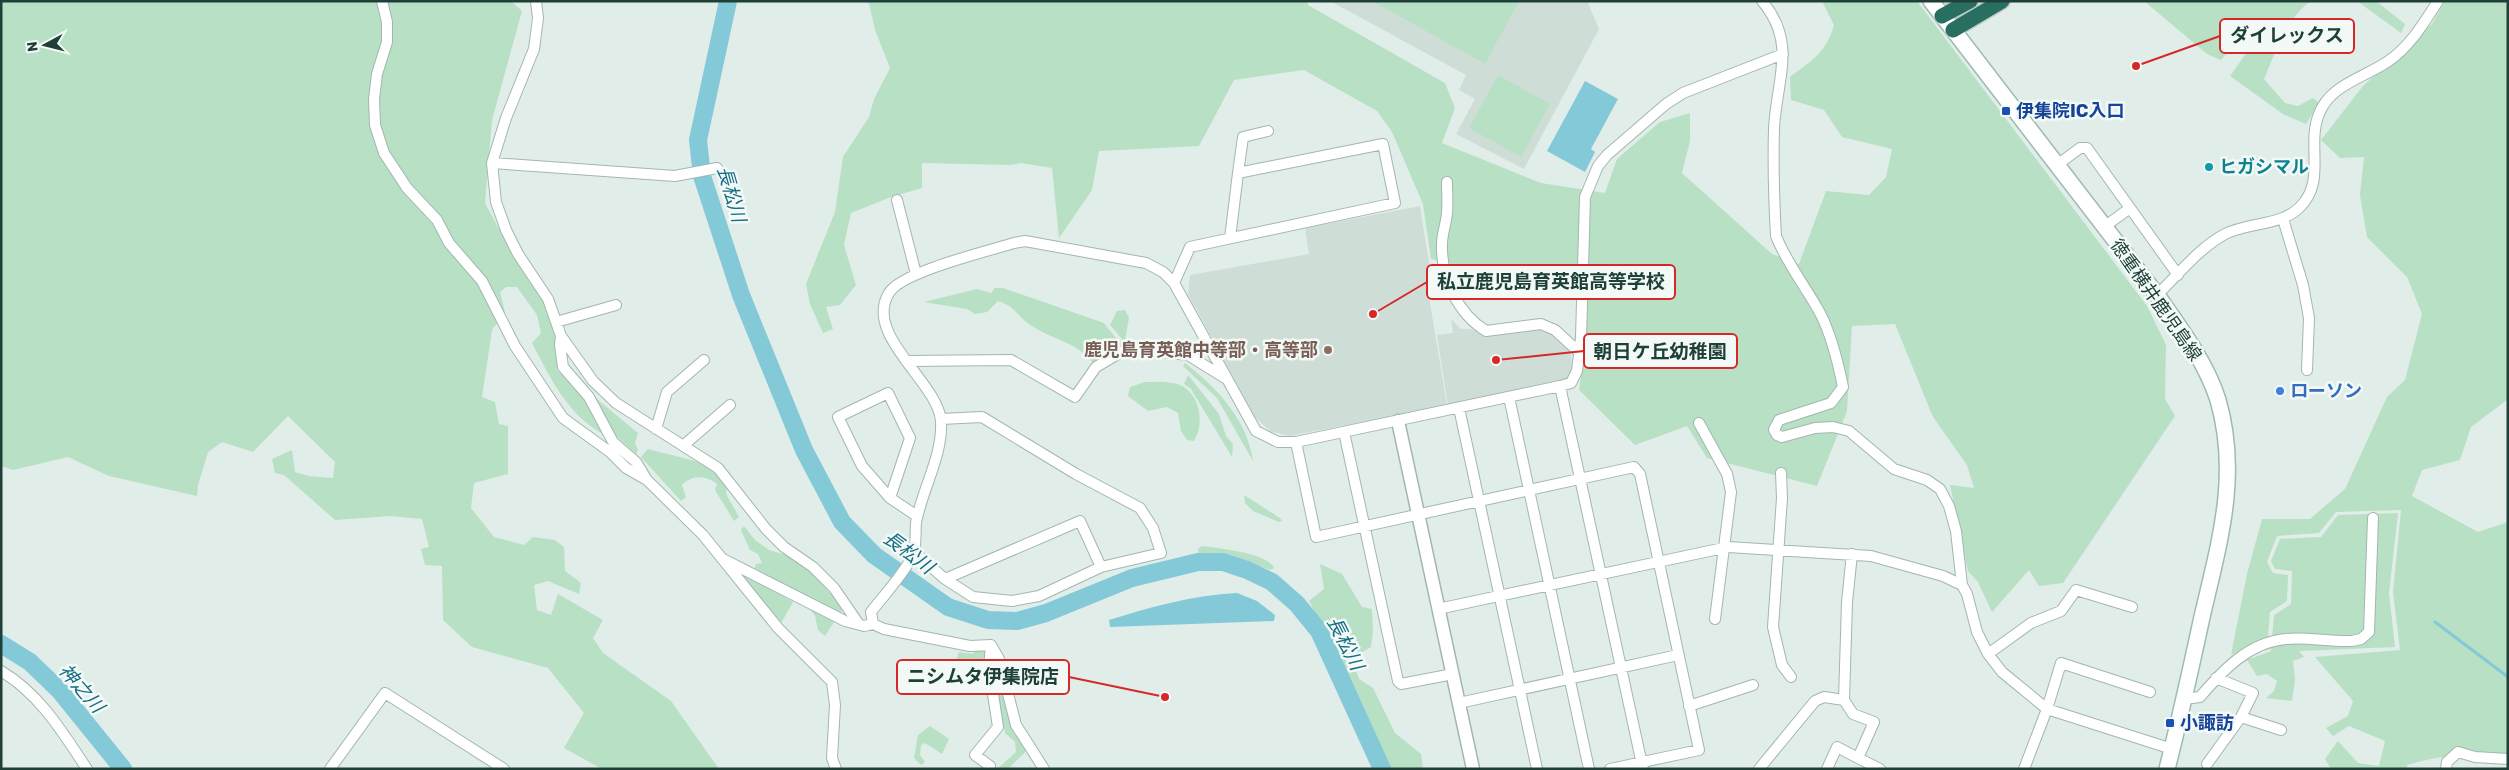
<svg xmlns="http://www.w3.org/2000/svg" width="2509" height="770" viewBox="0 0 2509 770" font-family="Rubik,'Noto Sans JP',sans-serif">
<rect width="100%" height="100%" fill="#e1ede8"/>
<path fill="#cfddd7" d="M1330,1h257l12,28 -75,140 -68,-35 19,-35 -16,-9 7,-15z
M1420,206l11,70 -4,9 20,121 -158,30 -19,-5 -15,-14 -67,-123 2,-19 119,-21 -4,-26z
M1451,319l10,10h10l16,7 39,-9h14l12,5 18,16 2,20 -2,7 -5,5 -117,26 -11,-71 16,-2z"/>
<path fill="#b8e0c4" d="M1,1h510l11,10 -30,109 -7,83 34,63 28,41 10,31v32l31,32 17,33c-37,-19 -54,-56 -73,-92l9,-10 -4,-18 -20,-28h-11l-6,5 5,20 -13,18 -10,67 13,5 4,22 9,2v48l-34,9 -3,25 23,29 30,8 9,-8 22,3 9,7 1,24 16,12 -2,11 -31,-13 -14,4 3,25 14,5 7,-21 45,26 -10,18 10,15 68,48 48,68h-117l-38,-21 20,-35 -36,-45 -76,-21 -29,-27 -1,-54 -17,-1 -4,-16 8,-2 -7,-28 -31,-3 -56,4 -51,-45 -9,-2 -3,-14 20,-9 3,22 14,4 24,2 2,-16 -47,-46 -35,36 -31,-10 -14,10 -10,33 -1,11 -88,-20 -41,-19 -55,13 -12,-4z
M859,1h448l1,4 137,78 10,25 -13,35 99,40 64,10 12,-34 43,-37 30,-9v28l-8,32 90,81 27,10 27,-73 43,4 17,-18 6,-28 -50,-12 -18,-27 -33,-10 -1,-23c21,-16 37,-25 44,-52l-12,-24h95l230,305 19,39 -1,54 10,17 -112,167 -24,3 -10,-16 -37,42 -14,-30 -10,-11 -18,-86 24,3 -7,-23 -34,-48 -38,-93 -43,2 -5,85 -30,75 -110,-28 -20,-32 -52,19 -56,-55 7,-51 1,-43 -156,-37 -8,-55 -31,-72 -15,-21 -73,-41 -70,10 -35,66 -100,5 -7,39 -33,48 -7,-70 -31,-5 -10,2 -89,-2v25l-31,9 -40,16 -7,32 12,40 -16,20 -14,2 7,22 -10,4 -13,-29 -4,-20 29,-72 8,-55 26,-40 5,-18 16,-31 -15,-38 -6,-27z
M1372,1h147l-34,63z
M2144,1h167c-24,16 -36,52 -47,78l21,24 13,3 15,-8 6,5 -13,21 -23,-10 -53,-38 17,-24 5,-20 -20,-11 7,17 -18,22 -14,-6z
M2357,1h19l29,23 -4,9z
M2445,1h63v398l-37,28 -11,33 -38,10 -10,26 66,36 30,-10v232c-35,-1 -67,1 -101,11v4h-76l-6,-10 13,-18 20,22 21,3 6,-25 -36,-15 -16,10 -7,-8 22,-12 5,-15 -38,-44 85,-7 -7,-58 8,-82 -65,2 -17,21 -42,3 -10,26 6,11 15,2 -1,26 -17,11 -2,25 -37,18 16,-81 15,-55h48l35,-30 42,-92 18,-17 17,-66 -15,-37 -40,-40 -7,-42 4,-38 -24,1 -19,-18 42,-54 69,-62z
M1498,75l52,29 -29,53 -52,-29z
M995,288h8l101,35 15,19 3,-3 -12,-14 7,-14 8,-1 4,8 -5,28 -30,18c-17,-23 -43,-24 -65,-40 -13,-9 -14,-18 -31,-23l-11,11 -12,2 -8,-5 -43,-7 53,-13 14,4z
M1185,363c32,25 62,56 68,98l-36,-63 -34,-32z
M1188,375l31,39 7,22 7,8 -1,13 -41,-68 -7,-5z
M1145,382c9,0 19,-1 28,1 26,4 33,39 21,58l-7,-1 -6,-9 -3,-18 -11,-6 -19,4 -20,-15 2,-9z
M592,395l46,38 -3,10 3,7 -2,4 -23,-21z
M648,449c13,4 55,12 63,19 6,4 11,11 16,17l-1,9 13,23 -5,4 -19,-31 2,-6c-11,-9 -25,-9 -35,1l4,12 -5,4 -40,-44z
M1244,495l36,23 2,3 -3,1 -26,-11 -8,-8z
M2398,513l-9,80 6,54 -96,4 5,6 -11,4 2,19 -3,21 -26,-3 8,-7 3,-10 -10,-7 -10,2 -10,-16 24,-9 3,-36 17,-11 1,-33 -17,-2 -4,-8 9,-22 41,-2 17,-22z
M744,526l11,14 14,10 17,5 23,15 34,38 -18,28 -7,-6 -3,-14 -17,-25 -43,-23 1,-4 6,-1 -4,-9 -8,-4 -9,-20z
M1202,546c15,2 66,7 72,22l-4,2c-23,-8 -46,-14 -71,-12l-1,-9z
M1320,564l22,10 20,33 10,2 1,22 -2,16 -10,6 -7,12 5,14 14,9 22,45 26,21 2,15h-35l-43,-99 -36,-69 15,-12z
M733,568l60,34 -13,23z
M975,649h12l-2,18 2,22 -33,-23 5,-14 14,2z
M995,678h5l12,52 14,21 -18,18h-11l19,-17 -1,-10 -10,-9z
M930,726l19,13 -7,15 -17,-11 -4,2 -1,10 5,7 -4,3 -7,-7 4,-23z"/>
<path fill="#84c9d8" d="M1585,81l33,18 -27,50 4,3 -10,20 -38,-21z
M1237,593l20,8 18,14 -1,6 -164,6 -1,-7c42,-13 84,-25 128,-27z"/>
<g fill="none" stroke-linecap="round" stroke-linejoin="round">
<path stroke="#84c9d8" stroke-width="3" d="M2435,622l73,55"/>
<path stroke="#84c9d8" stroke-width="18" d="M728,1l-30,139 4,36 39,119 63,155 38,72 32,33 74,52 40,13 29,1 29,-8 86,-35 66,-16h25l24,8 25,12 25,22 22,27 63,138
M1,644l29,18 30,29 63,78"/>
<defs>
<path id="minor" d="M382,1l5,21v20l-10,32 -3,25 1,26 9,28 23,35 30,32 12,23 33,38 33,65 48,72 47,34 16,16 21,12
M536,1l2,17 -4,31 -28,69 -14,45 4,39 10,28 12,24 30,45 13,37 32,45 23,22 102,65 48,61 18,18 29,20 21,21 24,35
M1762,1c36,42 14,80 12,128 -1,35 0,72 2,107 11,28 30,51 44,77 12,23 18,49 23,74l-12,16 -52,17 -5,10 3,5 5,2 33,-9 18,-1 16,4 45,38 33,11 13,9 9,17 7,25 6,54
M492,163l183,13 42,-8
M2057,165l23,-17h7l91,127
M1238,173l5,-36 25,-6
M1447,182c0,10 1,21 0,31 -1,11 -5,21 -5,31 -1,33 15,69 44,87l55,-7 14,6 24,22
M897,200l19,74
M2283,219l20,66 6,33 -2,52
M2104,227l26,-19
M1174,283l16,-36 205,-44 -12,-59 -145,29 -8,65
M2157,295c21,-20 42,-47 68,-61 24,-12 55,-8 74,-26 28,-26 7,-63 20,-94 11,-29 44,-36 68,-52 22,-14 37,-39 51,-61
M556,322l60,-17
M561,336l-1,9 3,22 26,30 24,45 23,20 11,18 56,55 75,93 54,54 3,23 -3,53 4,11
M906,361l105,-1 64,37 21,-30 32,-19 60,7 37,23
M1560,386l11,-3 6,-12 4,-33 4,-141 13,-31 9,-11 59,-51 17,-11 100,-39
M1509,397l80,372
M1459,408l78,361
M1699,423l28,51 4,18 -16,127
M656,429l11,-37 37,-32
M1344,432l54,249 3,3 52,-10
M1296,442l20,95 318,-70 6,7 59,276 -89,19
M684,445l46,-40
M1781,473l1,25 -9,129 9,38 9,12
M890,498l20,-60 -22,-45 -50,24 24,49 28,32 27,18
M914,552l31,27 28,18 39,4 27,-5 62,-29 60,-14 -8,-25 -13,-20 -64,-34 -94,-57 -41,2
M1852,554l-5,48 -3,98 9,14 21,8 -16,36 22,11
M723,559l122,62 19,5 9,-2 11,5 86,17 21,-1
M945,579l135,-58 21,46
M1438,609l290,-62 143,9 72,20 19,9 5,9 10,38 11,22 14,18 45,37 125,40
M873,624l-2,-12c14,-18 31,-36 41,-55 5,-9 3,-24 4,-34 6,-34 27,-67 25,-102 -3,-39 -78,-86 -52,-128 12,-21 99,-42 125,-50l11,-2 121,22 17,9 11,11 82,148 22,11h18l264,-56 83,383
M991,645l8,14 17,66 28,44
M1988,654l43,-31 30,-12 15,-21 56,17
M1,671c39,23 62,62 86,98
M2184,699l16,-2c22,-26 49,-55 86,-58 22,-2 44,3 66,2l9,-2 8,-7 4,-114
M1459,703l219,-48
M1689,706l64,-21
M2241,717l40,13
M2207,764l34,-47 12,-24 -37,-15
M330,769l55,-76 119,76
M988,769l2,-3 -15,-11 23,-28 -9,-59 2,-23
M1759,769l56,-68 9,-4 20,3
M1827,769l10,-22 21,11
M2024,769l23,-60 14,-46 89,29
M2446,769l1,-7 11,-10 17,5 33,2"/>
<path id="tertiary" d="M1398,421l75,348"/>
<path id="secondary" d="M1931,1l226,294c23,33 49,67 61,105 22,76 1,143 -16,217 -11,51 -22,101 -35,152"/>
<path id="motorway" d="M1942,16l28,-15
M1953,30l49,-29"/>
</defs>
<use href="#minor" stroke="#a3b6b0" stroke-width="12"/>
<use href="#tertiary" stroke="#a3b6b0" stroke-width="15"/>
<use href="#secondary" stroke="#9ebab1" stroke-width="18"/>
<use href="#motorway" stroke="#c0cac7" stroke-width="18"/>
<use href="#minor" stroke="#fff" stroke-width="10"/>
<use href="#tertiary" stroke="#fff" stroke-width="12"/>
<use href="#secondary" stroke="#fff" stroke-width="15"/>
<use href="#motorway" stroke="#286f62" stroke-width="15"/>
</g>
<g fill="#1a4fb4" stroke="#f2f9f6" stroke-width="2">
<rect x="2001" y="106" width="10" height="10" rx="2.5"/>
<rect x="2165" y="718" width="10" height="10" rx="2.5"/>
</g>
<circle fill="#0f9aa8" stroke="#f2f9f6" stroke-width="2" cx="2209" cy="167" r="5"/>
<circle fill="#8d6e63" stroke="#f2f9f6" stroke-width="2" cx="1328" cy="350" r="5"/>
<circle fill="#3f7fe0" stroke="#f2f9f6" stroke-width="2" cx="2280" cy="391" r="5"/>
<g text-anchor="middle" stroke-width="5" stroke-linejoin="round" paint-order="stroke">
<g font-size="18" font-weight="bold" fill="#164399" stroke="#f2f9f6" text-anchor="start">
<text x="2016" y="117">伊集院IC入口</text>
<text x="2180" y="729">小諏訪</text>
</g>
<g font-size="18" font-weight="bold" fill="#0d838f" stroke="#f2f9f6" text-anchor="start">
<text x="2219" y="173">ヒガシマル</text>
</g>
<g font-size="18" fill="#1f4038" stroke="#f2f9f6">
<text transform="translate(2156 300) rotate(55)" y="6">徳重横井鹿児島線</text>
</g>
<g font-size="18" font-weight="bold" fill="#785e54" stroke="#f2f9f6" text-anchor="end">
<text x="1318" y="356">鹿児島育英館中等部・高等部</text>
</g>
<g font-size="18" font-weight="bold" fill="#366cbe" stroke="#f2f9f6" text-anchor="start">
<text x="2290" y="397">ローソン</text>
</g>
<g font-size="19" font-style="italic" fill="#146d82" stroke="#f2f9f6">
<text transform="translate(732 194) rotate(74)" y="7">長松川</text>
<text transform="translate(909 552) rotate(37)" y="7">長松川</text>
<text transform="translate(1346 643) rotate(63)" y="7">長松川</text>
<text transform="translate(82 688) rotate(49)" y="7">神之川</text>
</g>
</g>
<path fill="none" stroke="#d62828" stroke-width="2" d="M2136 66L2220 36M1373 314L1427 282M1496 360L1584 351M1165 697L1069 677"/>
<g fill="#d62828" stroke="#f2f9f6" stroke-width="2">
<circle cx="2136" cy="66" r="5"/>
<circle cx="1373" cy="314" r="5"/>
<circle cx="1496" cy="360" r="5"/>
<circle cx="1165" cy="697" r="5"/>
</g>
<g fill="#f2f9f6" stroke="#d62828" stroke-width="2">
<rect x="2220" y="19" width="134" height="34" rx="5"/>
<rect x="1427" y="265" width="248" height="34" rx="5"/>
<rect x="1584" y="334" width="153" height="34" rx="5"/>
<rect x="897" y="660" width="172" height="34" rx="5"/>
</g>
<g font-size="19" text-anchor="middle" font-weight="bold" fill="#1f4038">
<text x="2287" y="42">ダイレックス</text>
<text x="1551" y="288">私立鹿児島育英館高等学校</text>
<text x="1660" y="358">朝日ケ丘幼稚園</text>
<text x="983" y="683">ニシムタ伊集院店</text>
</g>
<rect width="2509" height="770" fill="none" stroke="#1f4038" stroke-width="5"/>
<g transform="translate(45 45) rotate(263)" stroke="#f2f9f6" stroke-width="4" paint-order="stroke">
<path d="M0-4L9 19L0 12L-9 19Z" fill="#1f4038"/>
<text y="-8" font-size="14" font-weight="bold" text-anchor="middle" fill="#1f4038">N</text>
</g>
</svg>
